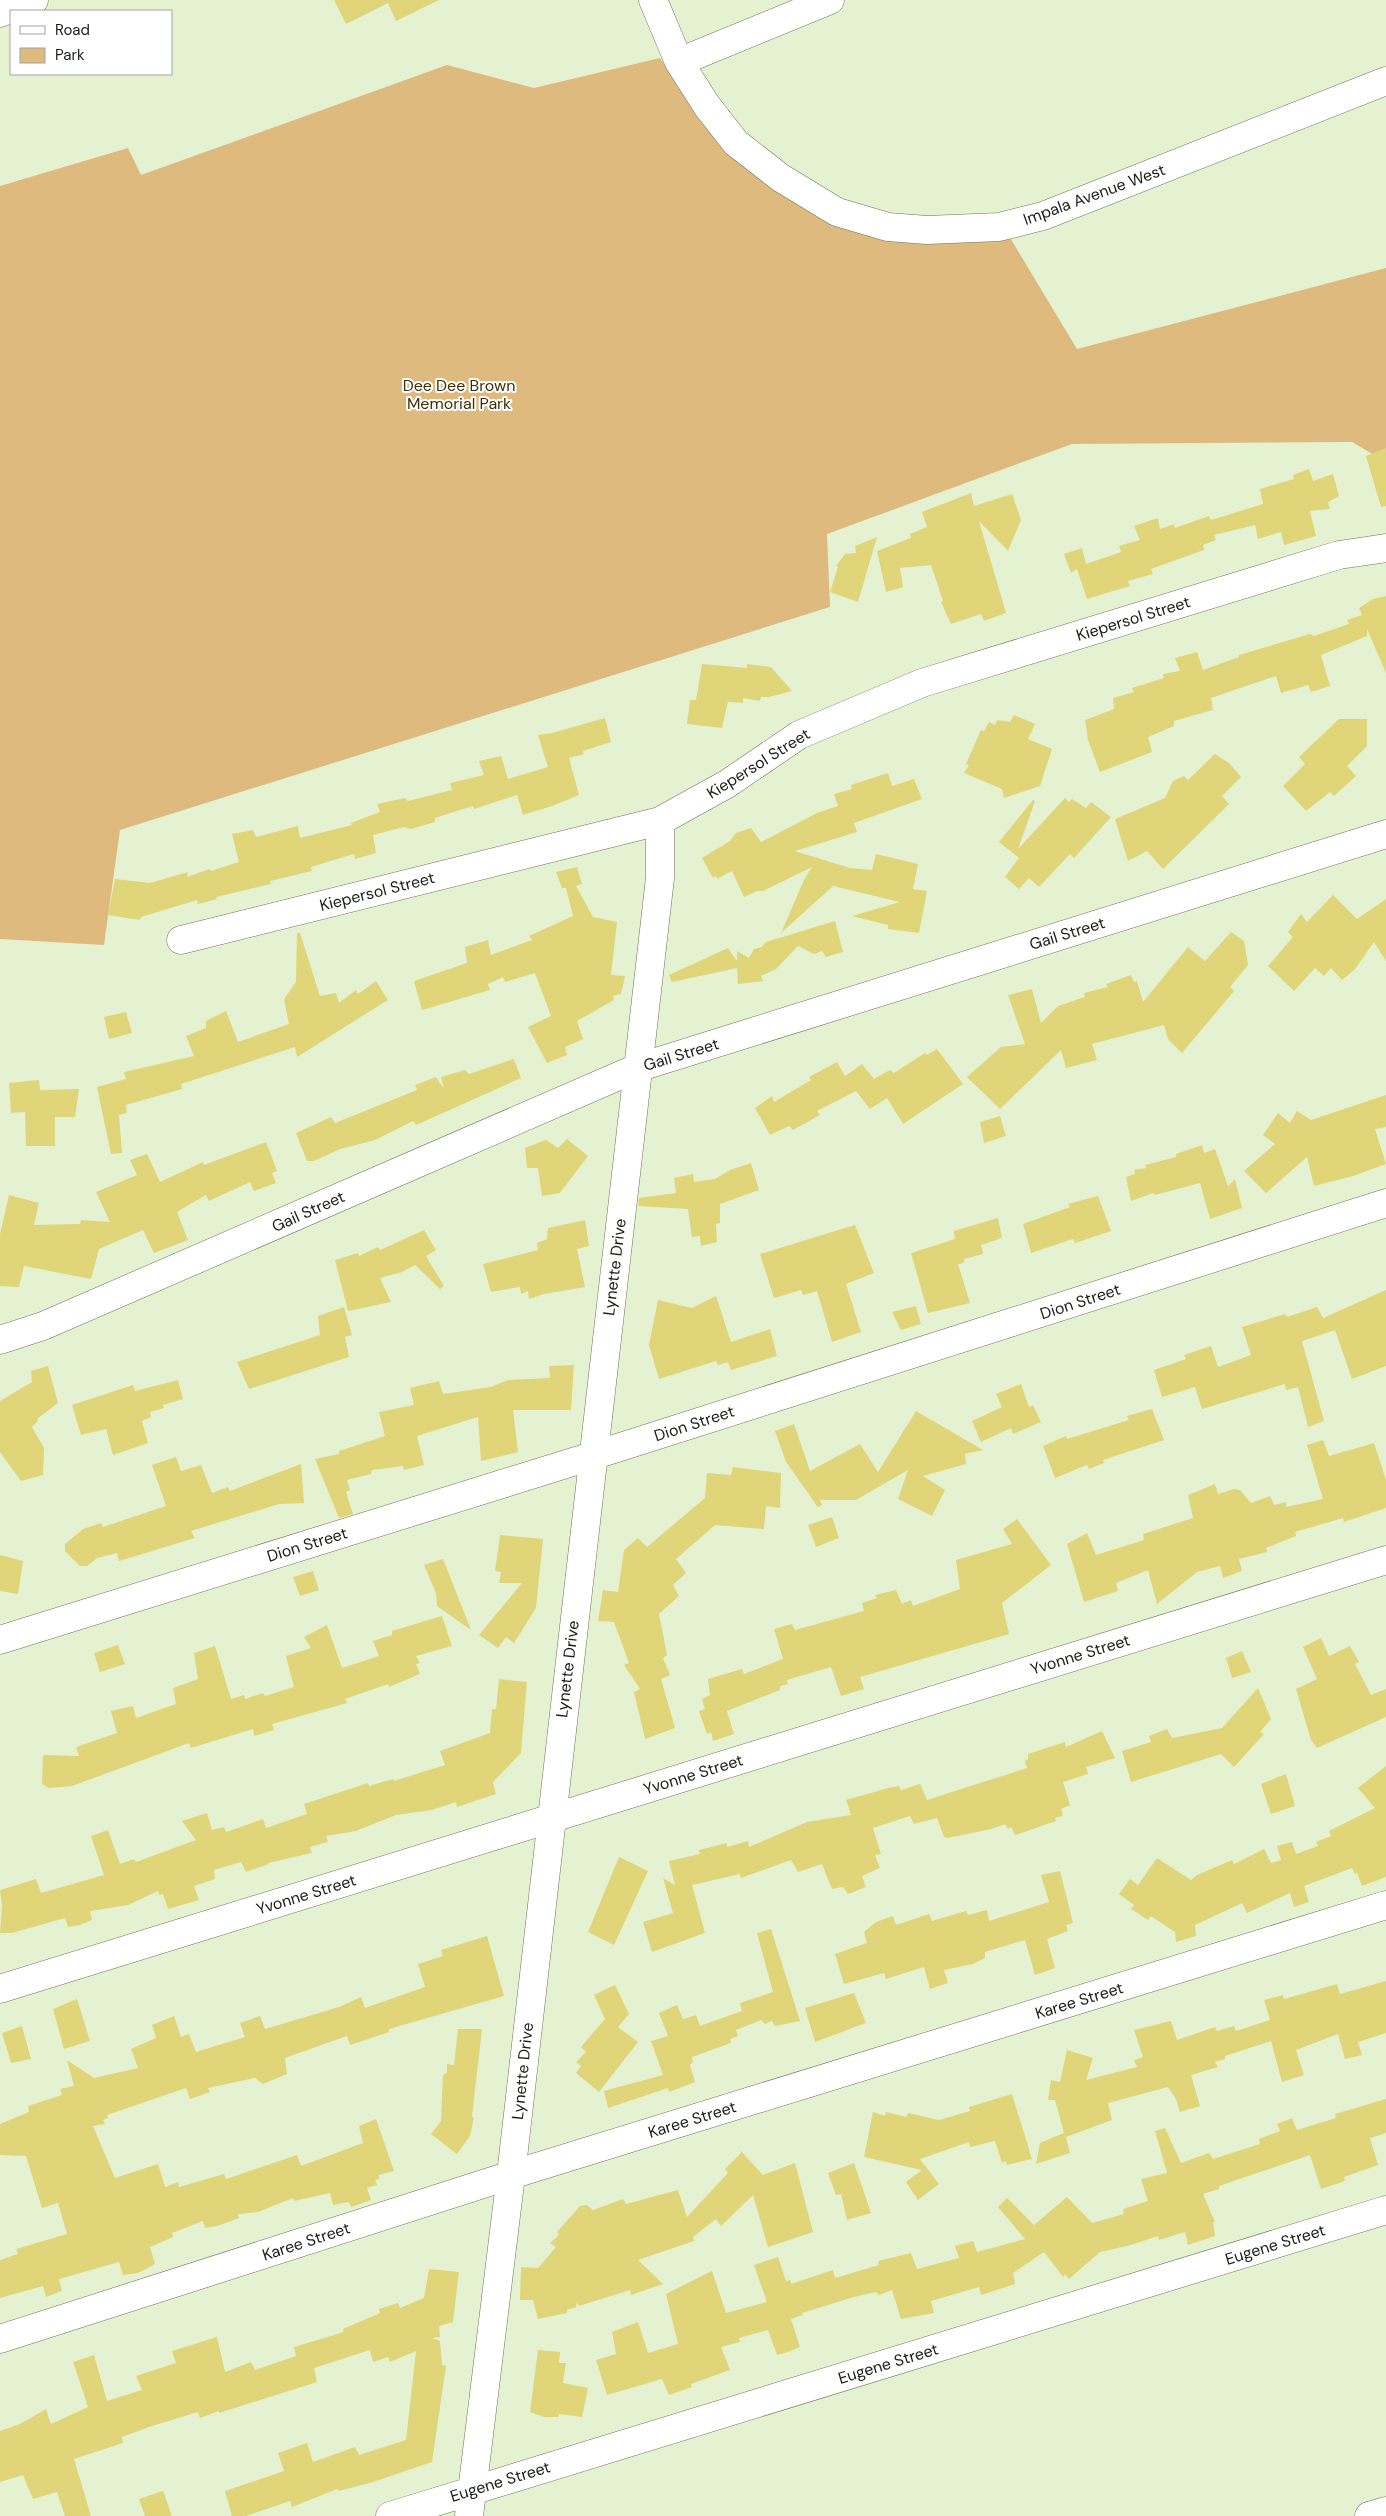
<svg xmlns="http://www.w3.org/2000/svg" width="1386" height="2516" viewBox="0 0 1386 2516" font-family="'DM Sans',sans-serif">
<rect width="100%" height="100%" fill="#e5f2d2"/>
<path fill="#deba7f" d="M660,58l57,84 93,62 94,20 99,2 74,123 309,-81v194l-34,-20 -280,2 -245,90 3,73 -710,223 -16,115 -104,-6v-753l128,-38 13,27 306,-110 87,23z"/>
<path fill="#e0d578" d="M334,0h105l-43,21 -8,-18 -42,21z
M1386,448v58l-5,1 -15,-51z
M1309,469l4,12 20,-7 6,22 -11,6 2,7 -20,2 6,25 -32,9 -3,-13 -23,7 -3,-14 -41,10 2,5 -13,5 1,5 -53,19 2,5 -25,7 2,5 -43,13 -10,-30 -6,4 -7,-19 18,-6 4,16 35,-12 -2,-6 21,-6 -6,-14 24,-8 2,11 14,-5 1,4 34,-12 2,4 52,-16 -3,-15 34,-10 -1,-4z
M971,493l3,13 38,-12 9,26 -13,31 -29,-30 27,92 -22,8 -3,-7 -30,10 -10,-22 2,-1 -12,-36 -31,3 3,19 -17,5 -9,-41 34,-13 -1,-4 17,-7 -5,-15z
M877,537l-19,65 -28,-10 8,-25 -2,-1 9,-12 11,-1 -1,-7z
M1386,596v77l-19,-44v7l-46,19 9,31 -19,6 -3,-7 -27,8 -5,-17 -65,22 2,12 -39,11v5l-26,11 4,15 -52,20 -12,-32 -3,-20 29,-11 -1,-11 21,-6 -2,-4 32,-10 -1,-4 17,-3 -5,-13 22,-6 6,18 36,-13v-2l71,-21 4,2 35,-12 -2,-4 15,-5 -3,-7 14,-9z
M702,664l45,4v-4l24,3 21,24 -23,6h-8l-1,4 -17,-3v5l-15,-1 -6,26 -35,-4 3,-24h6z
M1014,715l21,9 -7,15 24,10 -12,37 -36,12 -2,-9 -38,-16 5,-8 -3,-1 15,-34 3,1 5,-9 6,3 2,-5 13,2z
M605,718l6,24 -28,9 1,3 -15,4 10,37 -27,11 -29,9 -6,-20 -43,14 -1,-3 -38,12v4l-24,7 -7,-2 -31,8 3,18 -21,6 -1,-5 -43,13 1,4 -42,10 1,3 -55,13 1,2 -19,5 -1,-4 -56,17 -1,3 -32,-5 7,-36 35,4 38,-11 -1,5 23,-8 1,2 28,-9 -7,-28 21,-4 3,7 42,-11 2,12 52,-13 -1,-2 29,-11 -3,-8 28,-6 3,3 44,-11 -2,-7 34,-8 -5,-14 22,-5 7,23 40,-12 -10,-32 14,-2z
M1339,719h28v27l-20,20 9,10 -22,20 -4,-4 -24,19 -23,-25 22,-22 -6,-7z
M1215,754l14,9 12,14 -19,19 7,8 -66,65 -16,-18 -19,10 -13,-42 50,-21 8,-17 11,-5 4,4z
M888,773l4,13 22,-7 8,20 -68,24 3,9 -62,19 55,17 22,2 4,-16 42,10 -5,25 14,2 -8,42 -31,-4v-4l-36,-9 48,-14 -67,-16 -52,47 23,-53 8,-13 -49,24h-6l-13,6 -12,-26 -15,8 -1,-3 -3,2 -11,-20 28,-17 6,-8 15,-5 10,14 56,-29 21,-7 -4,-12 18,-5 -1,-4z
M1065,798l4,4 3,-3 14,9 5,-6 20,15 -37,41 -4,-4 -31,33 -10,-9 -10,11 -14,-12 14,-19 -20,-16 34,-42 2,1 -17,48z
M577,867l5,17 -6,2 17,31 24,5 -6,53 14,1 -4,18 -8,2 1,4 -37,21 6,18 -18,8 2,8 -20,8 -19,-36 23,-11 -16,-43 -30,9 -2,-5 -15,7 2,6 -68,20 -8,-29 53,-18 -2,-16 23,-7 3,15 41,-15 -3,-4 44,-20 -7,-28h-4l-6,-16z
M1333,895l24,24 29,-20v62l-12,-19 -19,27 -13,11 -11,-12 -7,8 -9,-8 -21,23 -26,-25 25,-29 -5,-5 13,-18 6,8z
M835,921l8,31 -17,5 -4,-6 -8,3 -16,-8 -22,23 -15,7 2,5 -25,3 -1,-16 -65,14 -3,-7 59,-27 9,13v-10l12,7 5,-9 8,-2 4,-5z
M1231,932l13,9 4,24 -18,22 4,4 -52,62 -14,-14 -4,-14 -72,19 5,16 -31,8 -5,-18 -61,59 -33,-32 34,-30 24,-3 -17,-49 24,-6 9,34 17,-17 27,-9 -1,-4 24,-6 -2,-3 25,-9 3,7 3,-1 6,21 45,-55 17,14z
M297,933h3l20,63 16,-3 3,10 17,-13 2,4 18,-13 12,19 -91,57 -2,-10 -114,37 1,5 -56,16 1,8 -8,2 3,38 -11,1 -14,-67 29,-8 -2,-7 70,-16 -8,-20 20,-8v-7l20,-10 12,31 51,-18 -5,-25 12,-17z
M126,1012l6,21 -23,6 -5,-22z
M937,1049l26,35 -60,40 -16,-26 -17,11 -14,-18 -39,20 3,4 -27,15 -4,-4 -19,9 -15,-27 17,-12 2,6 37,-22 -2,-3 28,-15 8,14 17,-12 12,15 16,-9 4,3 31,-20 2,2z
M514,1059l7,19 -105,47 -3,-4 -38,19 -35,9 -26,12h-7l-11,-28 35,-16 4,6 82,-33 -2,-5 21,-8 8,12 -3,-12 24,-7 4,4z
M39,1080l1,10 39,-1 -4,28h-20v29h-29l-1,-34 -14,1 -2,-30z
M1386,1095v32l-11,2 11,35 -33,12 -39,10 -7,-29 -41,36 -22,-22 31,-27 -12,-9 15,-22 12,10 7,-12 14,9z
M1000,1116l6,20 -22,7 -4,-21z
M567,1139l21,17 -28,37 -18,3 -4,-28h-11l-2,-20 21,-8 12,8z
M266,1142l11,29 -5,2 4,10 -22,8 -4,-9 -41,19 -3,-6 -29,17 11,28 -34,13 -11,-23 -44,19 -8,30 -67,-13 -5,21 -19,-1v-52l9,-39 30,8 -5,22 46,-1 1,-4 29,2 -14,-30 41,-17 -7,-15 17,-6 13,28 43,-20 1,3z
M1202,1145l2,8 11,-4 13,37 7,-7 7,29 -32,11 -10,-36 -45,12 -2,-2 -22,8 -5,-24 9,-3 -1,-4 13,-2 -2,-3 31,-8v-3z
M751,1163l8,27 -39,14v19l-4,1 1,18 -16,4 -1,-10 -8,1 -4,-28 -50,-3 1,-8 37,-5 -2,-15 19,-4 1,8 21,-3 15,-9z
M1098,1196l13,35 -36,12 -2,-4 -42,14 -8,-29 47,-17 -2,-3z
M998,1218l4,20 -21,7 2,9 -19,5v4l-6,1 12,39 -42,10 -17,-60 44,-14 -1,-8z
M585,1220l4,26 -12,3 8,38 -41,7 -15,5 -1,-8 -7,3 -1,-7 -29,5 -8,-28 55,-14 -1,-7 10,-4 1,-11z
M855,1225l19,48 -28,11 15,48 -29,10 -15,-51 -14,4 -2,-5 -27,8 -14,-44z
M424,1230l12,20 -10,6 18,30 -4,3 -25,-24 -13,7 -22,6 11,24 -43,9 -13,-51 23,-7 1,3 19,-9 2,3z
M1386,1290v76l-34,13 -17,-49 -33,11 22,80 -16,6 -10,-40 -12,3 -1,-6 -83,25 -7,-22 -33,10 -8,-27 32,-11 -2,-4 27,-9 7,21 33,-12 -9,-28 43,-13 2,3 30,-10 6,11z
M716,1296l15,46 39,-13 7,27 -46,14 -3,-8 -10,3 -2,-4 -57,18 -10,-34 9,-45 34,8z
M916,1306l5,18 -20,6 -9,-18z
M344,1307l8,28 -7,2 4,20 -100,32 -12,-27 83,-27 -2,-19z
M574,1365l-3,45h-58l5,42 -37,9 -3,-44 -61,19 7,29 -20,5 -1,-4 -31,4 -1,4 -24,6 3,10 -4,2 7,22 -14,4 -24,-59 24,-5v-3l46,-15 -6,-24 35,-7 -4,-17 29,-7 4,13 48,-7 17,-7 42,-2 -1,-12z
M48,1366l10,37 -21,16 1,2 -6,6 12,21 -1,27 -22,6 -21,-29v-51l32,-19 -1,-11z
M178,1380l5,19 -20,6 1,3 -14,4 1,5 -9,4 6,22 -35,12 -7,-26 -25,6 -9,-30 61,-20 2,6z
M1021,1384l8,23 4,-2 8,17 -28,12 -2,-6 -30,14 -9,-21 30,-14 -6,-13z
M1152,1409l12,31 -61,20 1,3 -15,6 -2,-4 -32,13 -12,-32 23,-10 1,3 62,-19 -2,-4z
M916,1411l67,39 -18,4 1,10 -43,12 22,14 -13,26 -34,-17 10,-29 -52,30h-36l2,5 -4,2 -32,-45 -11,-31 19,-7 16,47 50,-27 18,28z
M1323,1440l6,16 45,-13 12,37v28l-42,14 -1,-4 -48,14 1,4 -30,12 1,4 -28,7 3,12 -19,7 -3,-12 -23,6 -40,32 -9,-34 -32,13 2,8 -34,11 -17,-58 20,-11 9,22 48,-15 -1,-6 50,-16 -5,-23 27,-11 3,10 16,-5 6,1 11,13 19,-7 4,9 12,-3v5l37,-8 -16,-54z
M176,1457l5,14 20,-6 11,28 16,-6 2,4 71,-27 3,39 -25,1 -88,27 4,7 -76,23 -2,-8 -20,5 -10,8h-7l-15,-15v-7l18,-15 18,-6 2,4 63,-21 -14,-41z
M733,1467l48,6 -1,35 -14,-2 -2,23 -49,-4 -39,34 10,14 -13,12 6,11 -20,18 8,41 -4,3 7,17 -9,4 14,49 -30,11 -11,-47 6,-3 -16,-24 5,-2 -15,-41 -16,-1 5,-31 15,2 6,-42 14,-12 9,9 58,-49 2,-25 24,2z
M832,1517l7,21 -23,9 -8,-22z
M1017,1519l34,46 -49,38 7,31 -149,43 4,12 -23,7 -10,-29 -44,13 1,4 -8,2v4l-53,21 7,23 -21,7 -2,-9 -4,2 -8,-23 6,-2 -3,-10 8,-4 -2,-16 34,-10 2,5 39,-15 -9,-30 18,-5 3,6 69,-19 -2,-8 15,-5 -2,-3 21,-5 6,14 9,-4 2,6 47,-17 -4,-29 56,-16 -9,-15z
M500,1535l43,4 -7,69 -22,35 -8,-6 -8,11 -19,-13 43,-52h-23l2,-11 -6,-1z
M0,1555l23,6 -5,33 -18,-3z
M443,1559l28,71 -34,-24 -1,-13 -12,-28z
M313,1571l6,19 -19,6 -7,-19z
M442,1616l10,30 -36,10 4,7 -4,1 4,10 -31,13 -1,-3 -43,15 2,4 -75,21 2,6 -20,6 -1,-7 -62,19 -2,-5 -117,43 -23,2 -7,-4 1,-29 36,1 -3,-9 41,-14 -6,-22 22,-5 3,12 40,-14 -3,-16 25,-9 -4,-26 21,-7 16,53 13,-4 1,4 18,-6 2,3 29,-9 -8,-31 25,-8 -7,-11 23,-12 15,43 37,-12 -6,-15 19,-6v-4z
M1321,1638l8,18 21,-10 9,16 -4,2 16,31 15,-6v28l-69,31 -6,-8 -15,-51 21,-10 -14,-32z
M118,1645l7,19 -25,8 -6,-19z
M1242,1651l9,21 -19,6 -6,-20z
M499,1679l28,3 -6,71 -28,29 3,12 -39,13 -1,-5 -24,8 -36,5 -40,16 -30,5 2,6 -18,5 2,6 -44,10 1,1 -23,8 -5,-10 -27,8 1,9 -21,7 5,14 -31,9 -5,-15 -4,1 -1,-4 -30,14 -38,6 2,9 -12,5 -12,2 -3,-9 -53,15h-12l2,-27 -2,-16 36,-11 5,14 63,-18 -13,-39 17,-6 12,34 14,-5 2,3 60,-22 -14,-19 25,-8 5,17 12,-3 2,5 37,-13 3,9 41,-14 -3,-10 64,-21 1,3 24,-7 1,2 51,-16 -5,-14 50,-18 2,-24h4z
M1258,1688l13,31 -11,13 4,2 -30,33 -13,-13 -90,28 -9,-31 29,-9 -2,-6 18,-7 5,9 50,-10z
M1102,1731l13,27 -29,9 2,7 -25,8 7,23 -9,4 2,7 -8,2 1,3 -41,14 -4,-8 -3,2 -3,-5 -14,5 -43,9 -4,-1 -7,-19 -23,6 -4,-8 -37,12 8,26 -6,1 5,13 -18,8 4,11 -18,7 -5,-7 -11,2 -10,-25 -24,8 -7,-12 -50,18 -1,-4 -48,11 13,48 -53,19 -9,-30 30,-9 -10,-35 12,7 -6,-24 31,-7 -1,-4 28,-7v4l21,-6 1,6 58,-25 44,-7 -5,-15 42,-12 11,-2 2,4 19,-6 7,16 100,-32 -2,-7 3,-2v-5l37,-12 1,5z
M1386,1766v111l-24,9 -5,-13 -2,1 -3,-6 -48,18 5,16 -15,5 -4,-14 -43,20 -5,-10 -47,22 1,11 -20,6 -1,-10 -24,-16 -3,4 -17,-11 3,-4 -15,-11 11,-15 8,6 19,-27 34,22 6,-5 35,-15 2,4 30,-15 7,14 10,-3 -4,-14 15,-4 4,12 22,-8 -2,-4 15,-6 -2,-5 46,-23 -17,-20z
M1286,1774l9,32 -24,8 -10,-30z
M619,1857l29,14 -34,74 -26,-13z
M1060,1871l13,52 -7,2 2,6 -21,8 8,29 -20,7 -10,-35 -40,12v6l-12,6 -29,6 4,13 -18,6 -6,-22 -38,12 -2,-6 -40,11 -9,-30 32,-11 -3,-11 12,-10 17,-6 3,9 33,-11 3,7 34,-10 2,4 19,-5 2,11 60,-19 -8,-27z
M771,1929l29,92 -25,5 -3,-5 -7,3 -4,-4 -25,10 2,6 -8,3 1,4 -39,14 1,5 -3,3 5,17 -26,10 -1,-4 -60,20 -4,-17 59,-16 -12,-34 17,-5 -9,-23 18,-8 6,14 13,-4 4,11 42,-15 -2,-8 33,-11 -16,-59z
M487,1936l17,60 -115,33v3l-39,13 -3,-9 -62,22 2,16 -24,10 -8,-6 -47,10 2,4 -20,7 -4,-11 -79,27 1,3 -5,2 2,4 -12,2 22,52 43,-14 7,23 13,-5 1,5 45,-13 2,5 71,-24 4,11 62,-23 -4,-17 17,-7 18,52 -15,4v4l-4,1 2,5 -10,3 4,12 -20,7 -2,-5 -16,3 -3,-12 -36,8 -1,-3 -35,14 -20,2 1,4 -22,8 -12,2 -2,-7 -31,12 1,4 -23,10 5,17 -17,9 -15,2 -4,-13 -60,17 3,12 -16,6 -3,-11 -43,12v-38l18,-6 -2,-5 51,-15 -9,-31 -16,5 -16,-52 -26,-1v-31l29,-12 -1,-6 34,-11 -2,-6 14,-3 -7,-26 27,18 44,-10 -7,-19 25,-11 -4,-13 22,-9 7,21 8,-3 7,18 49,-15 -5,-14 20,-7 5,13 74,-22 22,-10 4,11 60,-21 -7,-23 25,-8 -2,-6z
M1386,1981v52l-28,9 4,13 -17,4 -7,-25 -42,16 8,25 -22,7 -11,-41 -46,15v3l-10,3 3,5 -27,8 9,31 -20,6 -4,-13 -8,-12 -60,16 4,17 -46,17 4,16 -34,11 4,-21 24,-10 -9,-33h-7l3,-20 9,2 7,-32 26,8 -7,22 51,-13 -3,-7 9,-3 -9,-27 37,-9 6,19 38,-13 2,4 17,-5 2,5 34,-11 -6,-20 19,-5 1,4 53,-15 3,10z
M615,1985l14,29 -11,13 20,15 -39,50 -23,-19 5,-7 -5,-4 10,-10 -5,-5 24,-28 -11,-24z
M854,1993l12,30 -51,19 -10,-34z
M77,1999l13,42 -26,8 -11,-40z
M22,2026l9,33 -20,4 -9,-30z
M458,2029h24l-10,88h2l-4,19 -13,18 -26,-20 10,-13 2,-46 4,-2v-9l7,1z
M1012,2094l20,65 -25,6 -1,-4 -4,2 -7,-22 -25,6 -1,-5 -49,17 19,25 -21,16 -12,-18 16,-12 -58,-13 9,-45 12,4 1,-4 20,5 2,-4 31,7 31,-9 -1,-4z
M1386,2099v34l-16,5 8,27 -34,12 1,4 -24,8 -11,-34 -91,31v3l-16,5 12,28h-2l2,14 -27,9 -3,-13 -26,8 -1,-4 -27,9 -31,7 -31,27 -4,-5 -2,3 -19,-25 -31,21 2,11 -34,11 -2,-8 -48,14 3,12 -33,6 -9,-29 -13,5 -3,-3 -22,5 -52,16 1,2 -12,4 9,28 -12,5 -11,3 -9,-25 -29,8 1,4 -19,5 9,23 -39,14 1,3 -23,8 -7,-16 -55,16 -11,-35 20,-6 -4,-22 26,-10 10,31 30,-9 -12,-50 46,-23 14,42 41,-11 -13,-37 24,-8 8,24 5,-1v4l42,-14 2,8 44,-13 -1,-4 33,-8 6,16 42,-11 -4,-12 18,-5 4,11 48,-13 -27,-32 9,-9 27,27 33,-28 25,26 32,-9 -1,-5 25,-8 -7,-22 26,-6 -12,-42 10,-3 16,35 28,-10 4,6 47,-15 -1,-5 21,-8 -3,-7 15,-6 5,12 39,-12 -1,-4z
M740,2150l23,25 32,-12 18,69 -45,15 -15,-52 -32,31 -5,-7 -23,18 1,4 -56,19 25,24 -32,11 -1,-5 -51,16 -2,-4 -1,5 -9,3v3l-29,6 -5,-19h-13l1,-33 17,1 18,-21 -6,-4 9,-8 -2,-3 23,-26 7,-1 6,5 30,-11 3,5 52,-14 9,27 41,-44 -3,-4 16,-16z
M854,2163l17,50 -24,7 -6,-26 -5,1 -8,-22z
M429,2269l30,3 -6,50 -14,4 1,11 -8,1 8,3 2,24 4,1 -14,96 -59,20 -34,9 -2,-2 -45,18 -2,-6 -44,15h-14l-7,-25 59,-20 -6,-18 29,-10 6,19 42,-15 4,8 47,-15 10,-89 -26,11 -2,-5 -15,5 -3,-12 -56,18 3,14 -98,31v-2l-19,7 -2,-6 -46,14 -30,11 1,6 -49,16 17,57h-26l-8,-24 -24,7 -10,-24 -23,7v-51l20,-7 26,-15 5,15 37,-17 -15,-45 21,-7 13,46 35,-11 -6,-14 40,-13 -4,-12 45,-14 8,35 26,-10 4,8 41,-14 -2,-9 50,-15 -1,-3 37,-16 -1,-4 19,-6 2,5 24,-10z
M538,2350l22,2 -1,11h7l-3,20 25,5 -6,29 -23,-3 -1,3h-14l-14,-5z
M163,2491l9,25h-27l-6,-17z"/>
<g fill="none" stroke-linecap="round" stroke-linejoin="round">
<defs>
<path id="minor" d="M653,0l26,62 28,44 29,37 45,35 56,34 51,15 39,3 72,-3 44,-11 343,-135
M0,13l34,-13
M679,62l151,-62
M181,940l479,-119 67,-37 72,-49 123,-52 417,-128 47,-7
M0,1340l43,-14 594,-258 749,-234
M0,1640l592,-184 794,-253
M0,1989l1386,-429
M0,2339l511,-164 875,-270
M390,2516l996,-306
M469,2516l42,-341 149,-1297v-57
M1369,2516l17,-5"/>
</defs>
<use href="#minor" stroke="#6b7559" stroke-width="29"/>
<use href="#minor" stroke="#fff" stroke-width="28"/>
</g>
<g text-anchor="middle" stroke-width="4" stroke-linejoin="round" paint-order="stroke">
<g font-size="16" fill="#191e12" stroke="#fff">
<text transform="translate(1094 194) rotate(-20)" y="6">Impala Avenue West</text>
<text transform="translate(1133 618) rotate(-17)" y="6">Kiepersol Street</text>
<text transform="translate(758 763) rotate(-32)" y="6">Kiepersol Street</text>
<text transform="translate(377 891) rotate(-14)" y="6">Kiepersol Street</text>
<text transform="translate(1067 933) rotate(-17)" y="6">Gail Street</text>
<text transform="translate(681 1054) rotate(-17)" y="6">Gail Street</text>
<text transform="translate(308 1211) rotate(-24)" y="6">Gail Street</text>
<text transform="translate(614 1267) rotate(-83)" y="6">Lynette Drive</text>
<text transform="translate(1080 1301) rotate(-18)" y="6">Dion Street</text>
<text transform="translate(694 1423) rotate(-18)" y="6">Dion Street</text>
<text transform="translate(307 1544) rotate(-17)" y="6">Dion Street</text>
<text transform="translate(1080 1654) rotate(-17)" y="6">Yvonne Street</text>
<text transform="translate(567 1669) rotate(-83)" y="6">Lynette Drive</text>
<text transform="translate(693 1774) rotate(-17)" y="6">Yvonne Street</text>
<text transform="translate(306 1894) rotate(-17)" y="6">Yvonne Street</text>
<text transform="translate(1079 2000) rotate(-17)" y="6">Karee Street</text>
<text transform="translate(522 2071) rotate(-84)" y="6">Lynette Drive</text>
<text transform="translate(692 2119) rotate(-17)" y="6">Karee Street</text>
<text transform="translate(306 2241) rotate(-18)" y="6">Karee Street</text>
<text transform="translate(1275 2244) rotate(-17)" y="6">Eugene Street</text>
<text transform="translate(888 2363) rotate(-17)" y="6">Eugene Street</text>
<text transform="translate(500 2481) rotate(-17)" y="6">Eugene Street</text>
</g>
<g font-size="16" fill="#402d08" stroke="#fff">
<text x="459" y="391">Dee Dee Brown<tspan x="459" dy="18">Memorial Park</tspan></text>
</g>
</g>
<rect x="10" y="10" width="162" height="65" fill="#ffffff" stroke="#a3a5a0"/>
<rect x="20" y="26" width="25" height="8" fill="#ffffff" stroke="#a3a5a0"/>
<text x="55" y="35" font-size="15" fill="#191e12">Road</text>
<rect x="20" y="48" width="25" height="15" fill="#deba7f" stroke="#a3a5a0"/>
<text x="55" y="60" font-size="15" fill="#191e12">Park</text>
</svg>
